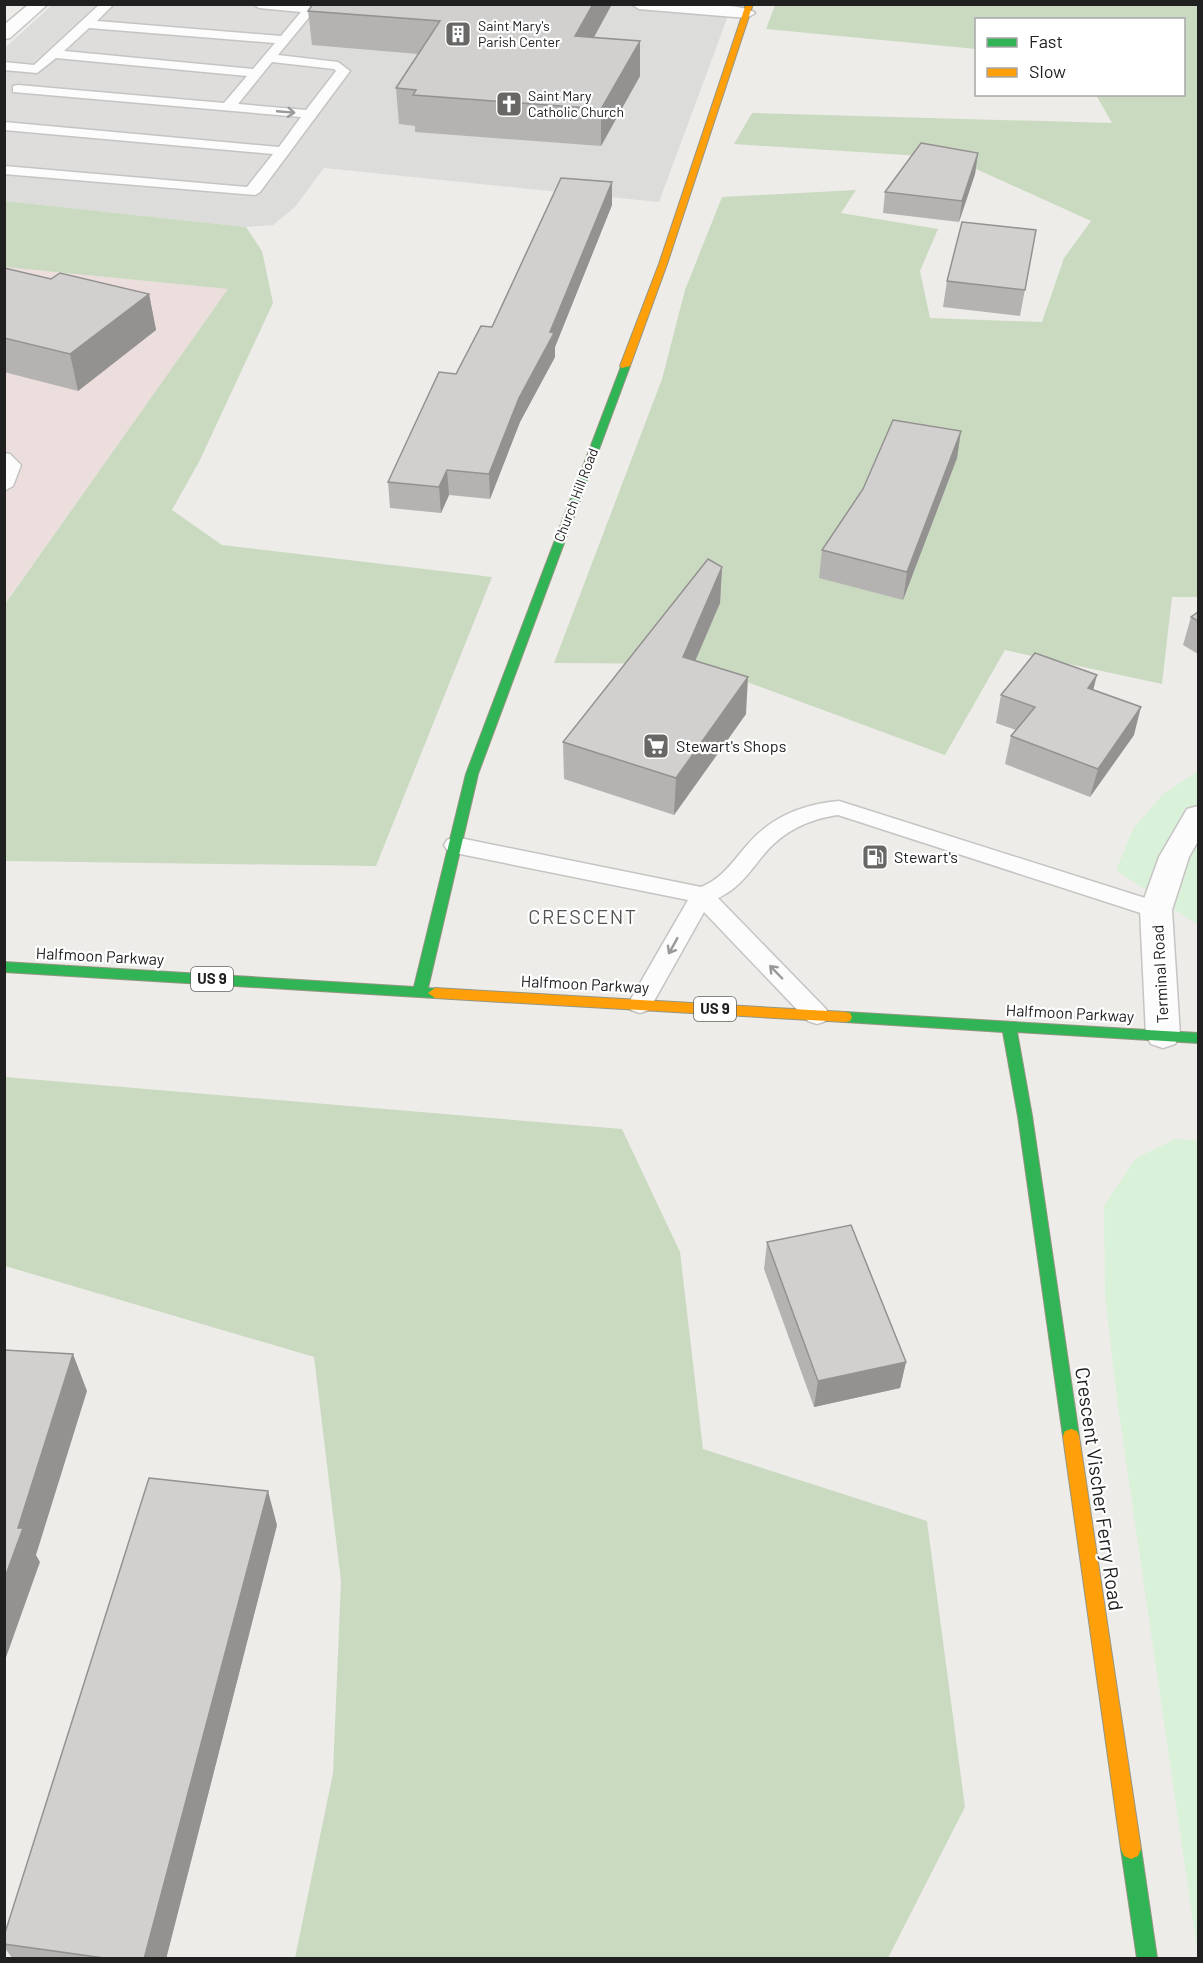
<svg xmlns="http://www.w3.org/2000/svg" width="1203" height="1963" viewBox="0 0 1203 1963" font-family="Barlow,sans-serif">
<rect width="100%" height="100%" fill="#eeece9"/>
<path fill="#ebdedc" d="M5,267l224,22 -224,314z"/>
<path fill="#dcdcda" d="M52,5h680l-73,197 -335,-34 -29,39 -22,18 -27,2 -241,-26v-153z"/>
<path fill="#cadac1" d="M775,5h423v592h-26l-10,87 -157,-34 -60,105 -247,-91 -144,-1 108,-284 23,-89 37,-93 134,-7 -15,23 97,16 -18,42 10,47 112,4 22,-64 27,-37 -139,-63 -218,-14 18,-31 360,10 -16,-28 88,-1v-74h-208v29l-210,-20z
M5,201l241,26 16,24 11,52 -73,157 -28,50 50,35 270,32 -116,289 -371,-5v-257l223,-315 -223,-22z
M5,1077l617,52 58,123 23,197 224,72 38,286 -77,151h-593l38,-185 8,-192 -27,-224 -309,-91z"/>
<path fill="#daf1d9" d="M1198,771v154l-82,-55 17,-41 30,-35z
M1175,1139l23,1v816l-81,-556 -12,-104 -1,-90 32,-48z"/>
<path fill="#dedddc" d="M92,5h244l-43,48 49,8 17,8 -97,131 -257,-25v-91z"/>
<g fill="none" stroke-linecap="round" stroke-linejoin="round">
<defs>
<path id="lane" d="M100,4h14l-17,17 184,15 20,-24 -42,-4 -6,-4h67l-42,51 60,7 12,9 -90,121 -5,3 -251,-21v-8l243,21 26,-33 -269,-24v-8l275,25 22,-30 -288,-25v-6l5,-1 206,18 23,-27 -191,-18 -19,15 -33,-3v-8l30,3zM89,28l186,15 -22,26 -189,-18zM272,62l62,7 2,2 -30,39 -68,-6z
M4,453l6,1 11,11 -8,21 -9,5z
M839,801l325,103 4,6 -4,6 -8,2 -318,-103c-29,4 -54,16 -73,38 -15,18 -25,35 -47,45l108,111 3,6 -3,6 -9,3 -9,-3 -104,-109 -55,98 -9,3 -9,-3 -3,-6 60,-104 -233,-47 -8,-3 -3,-5 3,-5 8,-3 246,50c22,-9 32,-26 47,-43 24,-28 56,-40 91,-43z"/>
<path id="street" d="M29,4h19l-38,34 -6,1v-14z
M631,4c19,0 115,-3 124,9l-8,5 -108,-9z
M1198,806v35l-9,16 -17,53 8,125 -5,9 -12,4 -12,-4 -5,-9 -6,-125 19,-53 28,-48z"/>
<path id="fast" d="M622,364l8,2 -152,408 -50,214 12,1 2,4 -2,4 -5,1 -431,-26v-10l410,25 52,-213z
M845,1012l353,21v10l-181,-11 15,84 47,320 -2,5 -6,2 -6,-2 -2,-5 -45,-320 -15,-84 -158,-10 -5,-1 -2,-4 2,-4z
M1131,1839l7,3 3,7 16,109h-20l-16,-109 3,-7z"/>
<path id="slow" d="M746,4h7l-86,260 -37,102 -8,2 -2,-2 39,-102z
M435,988l410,24 5,1 2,4 -2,4 -5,1 -410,-24 -7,-5z
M1071,1429l6,2 2,5 62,413 -3,7 -7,3 -7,-3 -3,-7 -58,-413 2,-5z"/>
</defs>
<use href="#lane" stroke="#c5c4c3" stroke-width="3"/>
<use href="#street" stroke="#c5c4c3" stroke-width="3"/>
<use href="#fast" stroke="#959682" stroke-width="2"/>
<use href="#slow" stroke="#959682" stroke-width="2"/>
<use href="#lane" fill="#fcfcfc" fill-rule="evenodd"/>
<use href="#street" fill="#fcfcfc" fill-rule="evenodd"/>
<use href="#fast" fill="#30b455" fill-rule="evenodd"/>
<use href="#slow" fill="#ff9f0a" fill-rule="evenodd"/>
</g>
<path fill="#b5b3b1" d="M313,4h299l-18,33 46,39 -39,70 -186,-14v-6l-16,-2 -3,-36 22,-34 -106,-9 -4,-34z
M978,153l-3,21 -16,48 -76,-9 2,-21z
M612,205l-57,142v10l-35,65 -30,77 -41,-4 -8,18 -51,-5 -2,-26 68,-108 36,-47z
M1036,230l-16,86 -77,-9 4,-26z
M4,268l47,11 98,15 7,36 -78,61 -74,-19z
M961,431l-4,27 -54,142 -84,-22 3,-28z
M722,567l-2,36 -25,58 51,53 -72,101 -110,-36 -1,-37z
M1198,612v42l-15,-9 8,-28z
M1093,690l41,45 -44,62 -85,-33 6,-28 5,-6 -20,-7 5,-28z
M767,1242l139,120 -6,26 -86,19 -50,-138z
M277,1525l-111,434h-153l-9,-12v-11z"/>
<path fill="#939290" d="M593,4h19l-37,68v-36z
M640,41v35l-39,70v-37z
M978,153l-3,21 -16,48 3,-21z
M612,182v23l-57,142v10l-35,65 -30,77 -1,-25 30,-76 31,-66z
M149,294l7,36 -78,61 -8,-37z
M961,431l-4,27 -54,142 4,-28z
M447,470l2,25 -8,18 -2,-26z
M722,567l-2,36 -39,91 2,-37z
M1097,675l-7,28 -2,-15z
M748,677l-2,37 -72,101 2,-37z
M1141,707l-7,28 -44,62 8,-28z
M73,1354l14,37 -51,164 4,7 -36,101v-83l14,-52z
M906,1362l-6,26 -86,19 4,-26z
M268,1491l9,34 -111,434h-22z"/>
<path fill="#d2d0ce" stroke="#939290" stroke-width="1.5" d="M313,4h280l-18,32 65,5 -39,68 -188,-14 3,-5 -20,-2 44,-67 -132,-10z
M921,143l57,10 -16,48 -77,-9z
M561,178l51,4 -62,150 4,1 -35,65 -30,76 -42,-4 -8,17 -51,-5 51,-110 17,2 25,-48 11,1z
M962,222l74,8 -11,60 -78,-9z
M4,268l47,11 9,-6 89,21 -79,60 -66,-16z
M893,420l68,11 -54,141 -85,-22 41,-61z
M708,559l14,8 -39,90 65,20 -72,101 -113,-36z
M1198,612v9l-7,-4z
M1035,653l62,22 -9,13 53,19 -43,62 -87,-33 24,-29 -34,-12z
M851,1225l55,137 -88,19 -51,-139z
M4,1350l69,4 -55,174h5l-19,52z
M149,1478l119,13 -124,468h-33l-107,-15v-8z"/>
<defs><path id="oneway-shaft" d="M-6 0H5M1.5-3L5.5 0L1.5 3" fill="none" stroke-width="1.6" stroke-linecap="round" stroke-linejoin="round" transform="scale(1.5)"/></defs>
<g stroke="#999">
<use href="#oneway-shaft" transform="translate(286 112) rotate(5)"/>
<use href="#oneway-shaft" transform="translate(673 946) rotate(119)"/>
<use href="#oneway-shaft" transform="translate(776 972) rotate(-134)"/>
</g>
<defs>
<symbol id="building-square" viewBox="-11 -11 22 22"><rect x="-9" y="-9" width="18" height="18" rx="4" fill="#686766" stroke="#fff"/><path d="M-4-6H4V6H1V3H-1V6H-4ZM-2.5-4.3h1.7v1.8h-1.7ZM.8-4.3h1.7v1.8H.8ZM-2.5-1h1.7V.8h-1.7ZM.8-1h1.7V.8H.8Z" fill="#fff"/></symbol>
<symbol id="church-square" viewBox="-11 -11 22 22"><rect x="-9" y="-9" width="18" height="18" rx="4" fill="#686766" stroke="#fff"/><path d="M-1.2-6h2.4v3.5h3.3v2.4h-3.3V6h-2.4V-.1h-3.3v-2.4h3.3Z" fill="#fff"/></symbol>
<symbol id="supermarket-square" viewBox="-11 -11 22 22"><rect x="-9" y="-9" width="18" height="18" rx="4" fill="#686766" stroke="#fff"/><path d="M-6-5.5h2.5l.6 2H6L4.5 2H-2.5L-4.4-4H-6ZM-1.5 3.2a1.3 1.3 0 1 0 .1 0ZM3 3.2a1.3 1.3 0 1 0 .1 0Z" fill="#fff"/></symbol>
<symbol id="fuel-square" viewBox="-11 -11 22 22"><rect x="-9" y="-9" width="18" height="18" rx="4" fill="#686766" stroke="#fff"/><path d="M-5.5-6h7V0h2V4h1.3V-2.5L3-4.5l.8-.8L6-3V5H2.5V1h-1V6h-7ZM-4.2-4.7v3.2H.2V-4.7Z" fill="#fff"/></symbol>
</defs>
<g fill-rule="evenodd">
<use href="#building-square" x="443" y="19" width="30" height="30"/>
<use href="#church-square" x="494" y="89" width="30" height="30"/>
<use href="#supermarket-square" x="641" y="731" width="30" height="30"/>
<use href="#fuel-square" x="860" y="842" width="30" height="30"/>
</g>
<g text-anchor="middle" stroke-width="4.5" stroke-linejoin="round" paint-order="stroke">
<g font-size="14" fill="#202020" stroke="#fff" text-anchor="start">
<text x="478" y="31">Saint Mary's<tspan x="478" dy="16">Parish Center</tspan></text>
<text x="528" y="101">Saint Mary<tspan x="528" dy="16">Catholic Church</tspan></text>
</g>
<g font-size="14" fill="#202020" stroke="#fff">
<text transform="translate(576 495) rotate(-69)" y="5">Church Hill Road</text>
</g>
<g fill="#fff" stroke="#636363" stroke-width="1.5">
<rect x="191" y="967" width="42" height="24" rx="4.5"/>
<rect x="694" y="997" width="42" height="24" rx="4.5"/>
</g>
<g font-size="15" font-weight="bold" fill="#202020">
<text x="212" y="984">US 9</text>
<text x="715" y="1014">US 9</text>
</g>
<g font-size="16" fill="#202020" stroke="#fff" text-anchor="start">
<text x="676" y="752">Stewart's Shops</text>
<text x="894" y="863">Stewart's</text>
</g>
<g font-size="16" fill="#202020" stroke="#fff">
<text transform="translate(100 956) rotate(3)" y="6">Halfmoon Parkway</text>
<text transform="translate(1160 974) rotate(-93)" y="6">Terminal Road</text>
<text transform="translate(585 984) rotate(3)" y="6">Halfmoon Parkway</text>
<text transform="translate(1070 1013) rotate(3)" y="6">Halfmoon Parkway</text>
</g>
<g font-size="20" letter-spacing="1.5" fill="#535353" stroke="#fff">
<text x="583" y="924">CRESCENT</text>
</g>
<g font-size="20" fill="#202020" stroke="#fff">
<text transform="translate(1099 1489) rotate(82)" y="7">Crescent Vischer Ferry Road</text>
</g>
</g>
<rect width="1203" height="1963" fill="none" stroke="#202020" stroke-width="12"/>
<rect x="975" y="18" width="210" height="78" fill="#ffffff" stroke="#a6a6a6" stroke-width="1.5"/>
<rect x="987" y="38" width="30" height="9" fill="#30b455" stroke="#a6a6a6" stroke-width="1.5"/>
<text x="1029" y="48" font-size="18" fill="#202020">Fast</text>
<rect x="987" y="68" width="30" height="9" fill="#ff9f0a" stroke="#a6a6a6" stroke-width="1.5"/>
<text x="1029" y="78" font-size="18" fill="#202020">Slow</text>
</svg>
